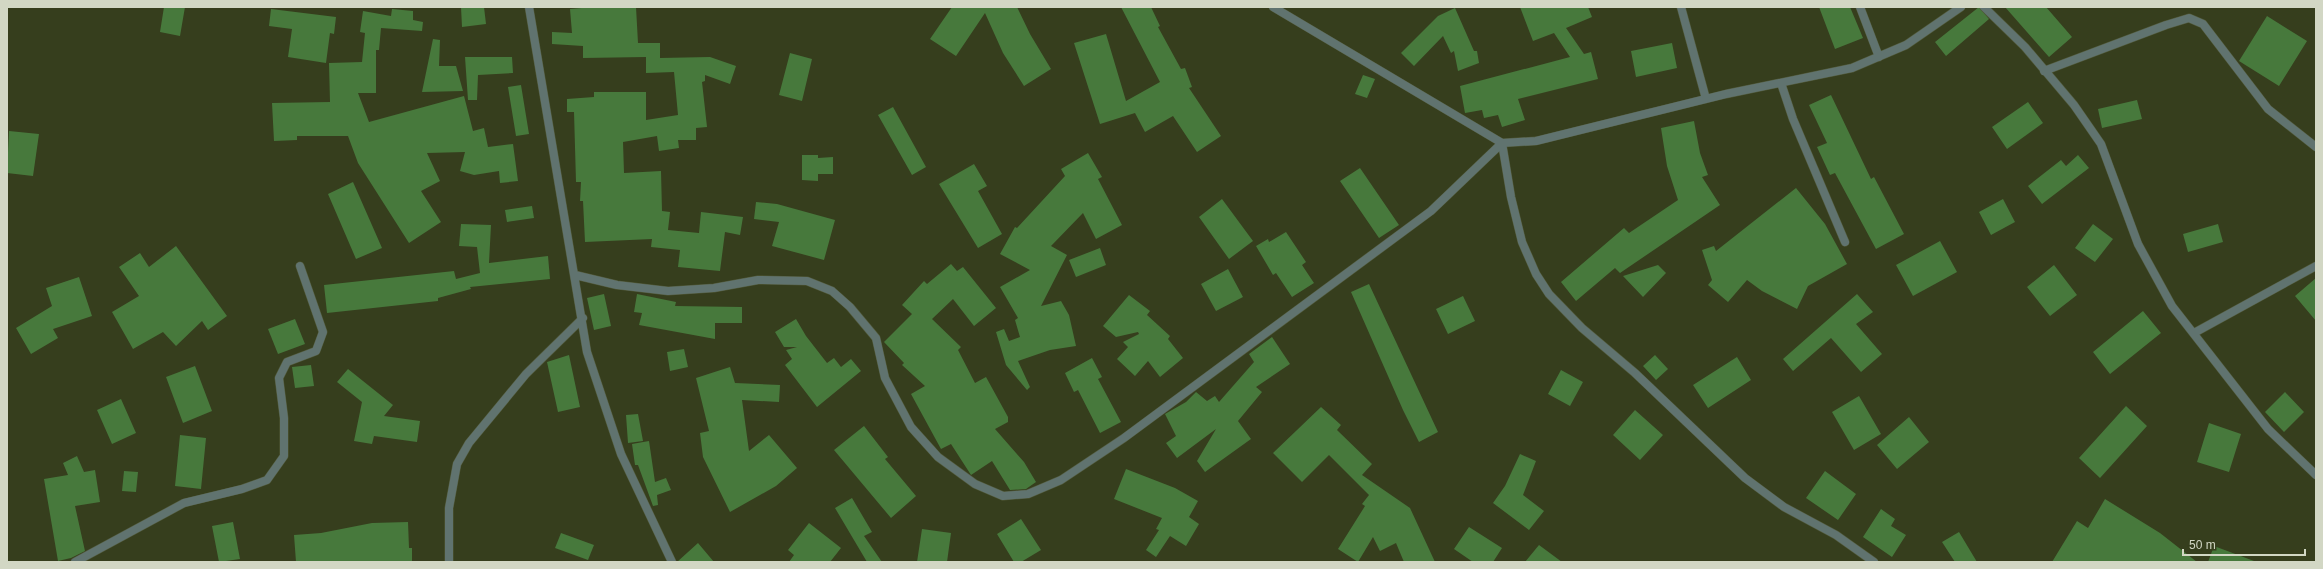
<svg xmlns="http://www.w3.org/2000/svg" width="2323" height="569" viewBox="0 0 2323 569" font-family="Helvetica,sans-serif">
<rect width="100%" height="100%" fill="#363e1d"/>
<path fill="#47793c" d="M164,7h21l-5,29 -20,-4z
M461,7h23l2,17 -24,3z
M593,7h43l2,36h22v15l50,-1 26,9 -6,18 -25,-9v6l-3,1 5,45 -11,1v12h-18l1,8 -20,3 -2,-15 -34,6 1,31 37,-2 1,40 8,1 -2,18 31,3 2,-21 42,5 -3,18 -15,-3 -5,39 -42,-4 2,-17 -29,-3 1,-8 -67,3 -2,-41h-3l1,-19h-5l-2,-70h-7v-13l27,-2v-5h52v28l32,-5 -4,-43 -28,1v-16l-63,1v-12l-31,-2v-12l20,1 -2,-24z
M952,7h65l13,27 21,35 -27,17 -21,-33 -18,-40 -29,43 -26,-17z
M1121,7h30l9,19 -2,1 23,42 4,-1 7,19 -3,1 32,48 -24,16 -24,-36 -28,16 -10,-19 -35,11 -26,-81 32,-9 20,67 34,-19z
M1520,7h68l4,10 -26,11 18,26 7,-2 7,27 -80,20 7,21 -23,7 -4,-12 -14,3 -2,-8 -17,3 -5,-27 110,-29 -16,-24 -21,8z
M1819,7h31l13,31 -28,11z
M1979,7l10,12 -43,37 -11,-14z
M2005,7h41l26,30 -23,20z
M1455,8l19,43h3l2,12 -21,8 -4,-20 -3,2 -8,-17 -29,30 -13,-13 37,-37z
M271,9l65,8 -2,17 -4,-1 -4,30 -38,-6 4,-28 -23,-3z
M392,9l21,2v9l10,2 -1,9 -41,-3 -2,22h-3v43h-18l11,29 95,-26 9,35 11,-3 4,19 25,-3 5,37 -18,2 -1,-12 -25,4 -14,-4 5,-19 -38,1 13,28 -19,10 20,31 -32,21 -51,-80 -10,-27h-51v4l-23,1 -2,-38 58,-1 -1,-39 33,-1 3,-29 -5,-1 3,-21 28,5z
M2267,16l40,25 -28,45 -40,-25z
M433,39l7,1 -1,26h17l7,25 -41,1z
M1672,43l5,25 -41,9 -5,-26z
M790,53l22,6 -10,42 -23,-6z
M465,57h47l1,16 -35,2 -1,25h-9z
M1363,75l12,4 -8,19 -12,-4z
M521,85l8,49 -13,2 -8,-49z
M1831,95l40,84 3,-2 30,57 -28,15 -41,-76 -5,2 -13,-28 10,-4 -18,-38z
M2137,100l5,19 -40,9 -4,-19z
M2028,102l15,21 -36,26 -15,-22z
M893,107l33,60 -14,8 -34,-60z
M1694,121l6,32 8,22 -6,2 18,28 -100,68 -5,-5 -39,33 -15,-19 63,-54 5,5 49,-33 -11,-34 -6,-38z
M9,131l30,3 -6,42 -26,-3z
M1088,153l14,24 -4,2 24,46 -26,14 -13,-26 -32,33 16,9 -26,51 20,-5 8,14 7,31 -26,4 -32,11 12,26 -3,3 -21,-25 -10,-33 8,-3 5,12 11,-4 -5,-17 3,-2 -18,-31 30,-17 -30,-16 15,-27 2,1 48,-52 -4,-7z
M802,155h16v3l15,-1v17h-15v7l-16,-1z
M2078,155l11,13 -47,36 -14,-18 33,-26 5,6z
M974,164l13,22 -9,5 24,43 -24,14 -39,-64z
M1360,168l39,57 -20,13 -39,-57z
M353,182l29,66 -26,11 -28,-65z
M1796,188l29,36 22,40 -39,22 -11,23 -35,-18 -15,-11 -19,22 -20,-17 4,-5 -10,-30 12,-4 2,5z
M1222,199l31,42 -24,18 -30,-42z
M2003,199l12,23 -24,13 -12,-23z
M756,202l21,2 58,16 -11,40 -52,-14 7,-24 -25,-3z
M532,206l2,12 -27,4 -2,-12z
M461,224l30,1 -2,38 59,-7 2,23 -80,8 1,2 -33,9v3l-111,12 -3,-28 130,-14 2,8 24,-6 -3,-26 -18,-1z
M2093,224l20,15 -18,23 -20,-14z
M2218,224l5,18 -35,10 -5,-18z
M1286,232l20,30 -4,3 12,18 -22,14 -16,-24 -3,2 -17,-29 12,-7 1,3z
M1940,241l17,31 -44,24 -17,-31z
M176,246l51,70 -19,14 -6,-9 -26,25 -13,-14 -30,17 -21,-37 27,-16 -20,-29 21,-14 9,14z
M1100,248l6,17 -30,12 -7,-17z
M951,264l6,7 6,-4 33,41 -22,18 -21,-27 -21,20 29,28 -3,3 17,33 11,-6 22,40v5l-13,7 29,33 12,20 -10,7 -16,1 -18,-29 -21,14 -20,-31 -10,5 -30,-55 14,-8 -23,-21 2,-2 -20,-21 28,-28 -10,-9 22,-24 3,3z
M1658,265l8,8 -23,24 -20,-21z
M2054,265l23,30 -27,21 -23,-29z
M1228,269l15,28 -27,14 -15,-27z
M79,277l13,39 -39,13 5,9 -27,16 -15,-26 36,-22 -6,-18z
M2316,278v43l-21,-25z
M1369,284l69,148 -19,10 -16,-32 -52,-118z
M604,294l7,32 -17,4 -7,-32z
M637,294l39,8 -1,4 67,1v16h-27v16l-76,-14 3,-12 -8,-1z
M1857,294l16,18 -17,12 26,30 -21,18 -30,-34 -38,33 -10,-12z
M1129,295l21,16 -3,4 23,21 -2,3 15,19 -23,19 -12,-16 -13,15 -18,-17 11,-12 -5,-5 16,-8 -1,-2 -22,5 -13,-11z
M1463,296l12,25 -27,13 -12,-25z
M2143,311l18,22 -51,41 -17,-22z
M295,319l10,25 -27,10 -10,-25z
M796,319l10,17 21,27 7,-5 7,9 10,-8 10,12 -44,36 -32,-42 7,-6 -6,-9 11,-3h-13l-9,-15z
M1272,337l18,27 -34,23 6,5 -24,29 13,18 -46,33 -8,-11 19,-32 -39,29 -11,-15 10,-7 -11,-22 21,-12 10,-10 11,9 8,-5 4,6 35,-40 -5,-8z
M684,349l4,18 -18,4 -3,-19z
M569,355l11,52 -22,5 -11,-50z
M1655,355l13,14 -12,11 -13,-14z
M1737,357l14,23 -43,28 -15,-23z
M1092,358l10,19 -4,2 23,43 -21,11 -22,-43 -4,2 -9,-19z
M311,365l3,21 -19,2 -3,-21z
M195,366l17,45 -29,12 -17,-46z
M730,367l5,16 45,2 -1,17 -37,-2 7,51 20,-16 28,33 -21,18 -46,26 -27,-55 -3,-24 9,-2 -13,-53z
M348,369l45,36 -9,11 36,5 -3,21 -43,-6 -2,8 -18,-3 8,-39 -25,-20z
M1561,370l22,12 -13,24 -22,-12z
M2285,392l19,20 -20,20 -19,-20z
M1859,396l22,38 -27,16 -22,-38z
M121,399l15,34 -24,11 -15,-34z
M2126,406l21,20 -47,52 -21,-20z
M1321,407l20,18 -4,5 35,34 -10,11 48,33 25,54h-31l-8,-19 -16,8 -7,-14 -15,25 -20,-13 27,-43 -3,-2 7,-9 -40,-40 -27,27 -29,-29z
M1635,410l28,25 -23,25 -27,-25z
M638,414l5,27 -15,2 -2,-28z
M1909,417l20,25 -32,27 -20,-24z
M2209,423l32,11 -12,38 -32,-10z
M864,426l24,31 -3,2 31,37 -25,22 -57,-68z
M180,435l26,3 -5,51 -26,-3z
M649,441l6,41 11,-4 5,12 -14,5 1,10 -5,1 -15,-41h-3l-3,-21z
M1520,454l16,7 -13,34 21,16 -15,19 -36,-27 12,-17z
M77,456l7,16 11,-2 5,32 -25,4 10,45 -14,7 -13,3 -14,-82 24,-4 -5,-12z
M1126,469l49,19 23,13 -9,16 10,7 -13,22 -16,-10 -14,21 -10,-7 13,-20 -3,-1 6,-11 -48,-19z
M124,471l14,1 -2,20 -14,-1z
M1825,471l31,23 -18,26 -32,-22z
M852,498l20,34 -8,4 18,26h-15l-32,-54z
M2105,499l55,34 37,29h-145l25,-41 11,7z
M1881,509l14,10 -4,7 15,9 -14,22 -29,-20z
M1021,519l20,31 -20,12h-7l-17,-28z
M233,522l7,37 -21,3 -7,-36z
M408,522l1,26h3v14h-116l-2,-27 27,-2 51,-10z
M809,523l32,25 -11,14h-41l5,-7 -6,-5z
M1469,527l33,21 -9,14h-20l-19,-13z
M922,529l29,4 -4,29h-30z
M1959,532l18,30h-22l-13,-20z
M561,533l33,12 -6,15 -33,-12z
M698,543l16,19h-37z
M1539,545l23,17h-37z
M2214,546l40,15v1h-46z"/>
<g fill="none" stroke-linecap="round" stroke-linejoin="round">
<defs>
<path id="street" d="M529,7l58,345 34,102 51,108
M1273,7l229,136 34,-2 190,-47 126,-26 54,-23 55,-38
M1681,7l25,92
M1860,7l19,50
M1984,7l41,40 49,58 27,39 37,100 34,62 96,123 48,46
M2044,71l122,-46 23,-7 14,6 65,85 48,38
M1781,83l12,36 52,123
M1502,143l9,54 11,45 14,32 13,20 33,34 53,45 110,105 39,29 52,28 38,27
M575,275l42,10 51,6 46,-3 44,-8 49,1 25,10 18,16 26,31 9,40 26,49 27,30 37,27 28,12 25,-2 33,-14 63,-42 307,-227 71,-68
M2194,333l122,-67
M75,562l109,-59 58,-14 25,-9 17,-24v-38l-5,-40 8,-16 29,-11 7,-19 -23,-66
M449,562v-54l8,-44 12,-21 57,-69 57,-56"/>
</defs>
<use href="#street" stroke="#525a3b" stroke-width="9"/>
<use href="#street" stroke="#60736f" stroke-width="8"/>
</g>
<rect width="2323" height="569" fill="none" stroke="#d2d7c4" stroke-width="16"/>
<path d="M2183 549v6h122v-6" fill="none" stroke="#d2d7c4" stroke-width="2"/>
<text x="2189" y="549" font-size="12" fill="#d2d7c4" stroke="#363e1d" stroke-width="3" paint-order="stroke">50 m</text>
</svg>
